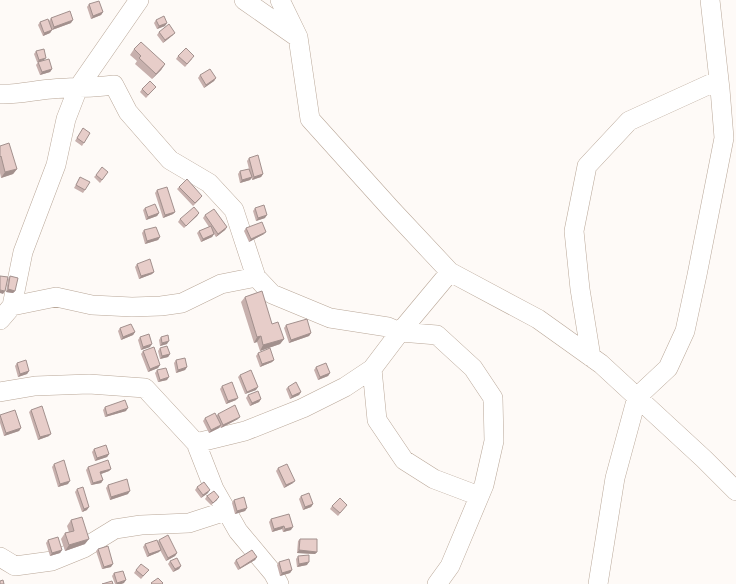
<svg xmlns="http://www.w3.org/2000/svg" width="736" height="584" viewBox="0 0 736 584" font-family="Rubik,sans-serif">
<rect width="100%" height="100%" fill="#fefaf7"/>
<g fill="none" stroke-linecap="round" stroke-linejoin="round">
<defs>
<path id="minor" d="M244,0l53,37
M280,0l18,37 12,82 81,90 59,63 88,47 63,45 103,95 32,32
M0,94c18,1 35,-4 52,-5 21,-2 42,-1 62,-4l14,27 42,48 39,23 25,27 22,67 16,17 58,24 58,9 12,5 37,3 36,33 20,30 1,43 -10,44 -34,81 -13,18
M450,272l-50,60 -28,37 5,51 27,40 30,19 45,17
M12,306l44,-9 36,8 40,2 29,-1 21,-3 39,-19 35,-7
M0,320l12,-14 11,-54 33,-87 10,-46 12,-31 61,-88
M591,357l-11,-68 -6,-58 13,-65 42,-45 90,-41
M0,392l35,-6 54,-2 56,4 51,55 18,46 24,42 35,42 6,11
M196,443l49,-12 58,-23 42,-21 27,-18
M0,557l15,9 37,-5 32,-13 31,-19 26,-4 48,-2 37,-12
M598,584l17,-106 22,-81 31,-29 17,-37 12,-56 27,-137 -4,-49 -10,-89"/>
</defs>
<use href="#minor" stroke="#b9a798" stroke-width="20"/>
<use href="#minor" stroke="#fff" stroke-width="19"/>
</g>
<path fill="#c7b0ad" d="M89,4l14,8 -2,3 -10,4 -4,-12z
M51,18l20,5 -19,7 -2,3 -7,3 -5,-11 2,-3 9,-1z
M156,20l9,6 -8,3 -3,-6z
M159,32l14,3 -10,8 -6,-8z
M134,49l31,15 -4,6 -9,9 -17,-15 2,-3 -7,-6z
M36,51l16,18 -2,3 -10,3 -4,-10 2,-3 5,-1 -6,1 -3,-8z
M178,56l14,3 -7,8 -9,-8z
M200,75l16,3 -2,3 -10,7 -6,-10z
M156,87l-10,11 -6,-6 2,-3z
M83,128l7,5 -8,13 -7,-5z
M0,146l17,23 -4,5 -12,4 -1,-5z
M249,158l14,16 -2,3 -9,3v-2l-2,2 -10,3 -2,-9 2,-3 9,-2 -2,-8z
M108,172l-8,11 -6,-6 2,-2z
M80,177l5,13 -2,3 -9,-5z
M179,187l23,9 -2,3 -7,7 -16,-17z
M157,190l18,22 -2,2 -10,4 -8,-25z
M145,208l14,5 -2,3 -11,4 -3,-10z
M255,208l10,10 -9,3 -3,-10z
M199,213l-2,3 -13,12 -6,-6 2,-3z
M205,215l22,12 -2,3 -9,7 -2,-3 -2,3 -11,5 -4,-9 2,-2 10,-4 -6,-9z
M246,228l18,6 -15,8 -5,-11z
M144,230l16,7 -2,3 -13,4 -3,-11z
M137,264l17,8 -2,2 -13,5 -4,-12z
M10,276l5,15 -2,2 -7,-1 2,-13z
M245,297l27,27 12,15 -4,5 -20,7 -3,-9 -3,1 -13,-41z
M286,325l25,8 -2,3 -20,7 -5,-15z
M120,328l15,4 -2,3 -12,5 -3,-9z
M140,337l10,10 -9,3 -3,-10z
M161,337l6,7 -7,2 -1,-6z
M160,348l10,6 -2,3 -8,2 -2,-8z
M143,351l17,14 -2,3 -10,4 -7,-18z
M258,353l16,7 -2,2 -12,5 -4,-11z
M176,360l11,7 -2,3 -9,3 -2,-10z
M17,363l12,8 -2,3 -9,3 -3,-11z
M316,367l14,6 -2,3 -10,4 -4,-10z
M157,370l10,10 -9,2 -3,-9z
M240,375l16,15 -11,4 -7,-17z
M222,386l14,14 -10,4 -6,-15z
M288,387l13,5 -2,3 -9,4 -4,-10z
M248,395l13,4 -2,3 -9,4 -4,-8z
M105,407l21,4 -21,6 -2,-7z
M31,410l18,26 -11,4 -9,-28z
M218,414l20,5 -17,9 -1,-2 -1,2 -10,5 -6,-12 2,-3 11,-2z
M0,415l21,13 -2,3 -15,5 -4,-13z
M94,449l15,5 -2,3 -12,4 -3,-9z
M54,464l14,20 -10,3 -6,-20z
M88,467l23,2 -2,2 -8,3 2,6 -2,3 -10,2 -5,-15z
M278,468l15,15 -9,5 -8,-17z
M108,485l20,9 -18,6 -4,-12z
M197,487l11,6 -7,5 -6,-8z
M77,489l10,21 -5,2 -7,-20z
M207,496l10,4 -6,5 -6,-6z
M301,496l12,8 -2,3 -8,3 -4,-11z
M234,500l13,8 -2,3 -10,3 -3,-11z
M347,505l-9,11 -8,-7 2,-3z
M271,519l20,11 -8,2 -1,-3 -10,3 -3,-10z
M71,520l14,24 -20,7 -4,-12 4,-6 4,-1 -2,-6z
M300,539l17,13 -2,2 -18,-1 1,-12z
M48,540l14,10 -2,3 -10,3 -4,-13z
M159,540l18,13 -2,3 -9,5 -6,-11 -1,2 -12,5 -4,-10 2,-3 13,-2z
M98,549l13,18 -9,2 -6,-18z
M298,556l9,9 -10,2 -1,-8z
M257,557l-2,3 -17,10 -4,-7 2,-3z
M170,561l11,5 -2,3 -6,3 -5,-8z
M279,562l13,8 -2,3 -10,3 -3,-11z
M136,570h13l-8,9 -7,-6z
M114,573l10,10 -3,1h-6l-3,-8z"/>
<path fill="#a2908d" d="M103,12l-2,3 -10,4 2,-3z
M73,20l-2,3 -19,7 -2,3 -7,3 1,-3 8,-3 2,-3z
M167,23l-2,3 -8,3 2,-3z
M175,33l-2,2 -10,8 2,-3z
M46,58l-2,2 -7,2 2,-2z
M165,64l-4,6 -9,9 4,-5z
M52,69l-2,3 -10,3 2,-3z
M216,78l-2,3 -10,7 2,-3z
M17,169l-4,5 -12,4 4,-6z
M263,174l-2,3 -9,3 2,-3z
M252,177l-2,3 -10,3 2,-3z
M175,212l-2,2 -10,4 2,-3z
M159,213l-2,3 -11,4 2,-3z
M199,213l-2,3 -13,12z
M267,215l-2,3 -9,3 2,-3z
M227,227l-2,3 -9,7 2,-3z
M266,232l-2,2 -15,8 2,-3z
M214,234l-2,3 -11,5 2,-3z
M160,237l-2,3 -13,4 2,-3z
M154,272l-2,2 -13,5 2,-3z
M8,289l7,2 -2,2 -7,-1z
M0,290l5,1 -2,3 -3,-1z
M135,332l-2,3 -12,5 2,-3z
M311,333l-2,3 -20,7 2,-3z
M261,336l-4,6 -3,1 3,-6z
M284,339l-4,5 -20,7 3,-6z
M169,341l-2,3 -7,2 2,-3z
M152,344l-2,3 -9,3 2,-3z
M170,354l-2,3 -8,2 2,-3z
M274,360l-2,2 -12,5 2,-3z
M160,365l-2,3 -10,4 2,-3z
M187,367l-2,3 -9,3 2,-3z
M29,371l-2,3 -9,3 2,-3z
M330,373l-2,3 -10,4 2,-3z
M169,377l-2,3 -9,2 2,-2z
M258,387l-2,3 -11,4 2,-2z
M301,392l-2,3 -9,4 2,-3z
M238,398l-2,2 -10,4 2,-3z
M261,399l-2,3 -9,4 2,-3z
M128,408l-2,3 -21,6 2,-2z
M240,417l-2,2 -17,9 2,-3z
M221,425l-2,3 -10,5 2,-3z
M21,428l-2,3 -15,5 2,-3z
M51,434l-2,2 -11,4 2,-3z
M109,454l-2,3 -12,4 2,-3z
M111,469l-2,2 -11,4 2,-3z
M103,480l-2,3 -10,2 2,-2z
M70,481l-2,3 -10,3 2,-3z
M295,481l-2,2 -9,5 2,-3z
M210,490l-2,3 -7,5 2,-3z
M130,491l-2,3 -18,6 1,-3z
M219,497l-2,3 -6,5z
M313,504l-2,3 -8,3 2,-3z
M89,507l-2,3 -5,2 2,-3z
M247,508l-2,3 -10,3 2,-3z
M284,526l-2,3 -10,3 2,-3z
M293,527l-2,3 -8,2 2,-3z
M89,539l-4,5 -20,7 4,-6z
M62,550l-2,3 -10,3 2,-3z
M161,550l-2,2 -12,5 2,-3z
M299,550l18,2 -2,2 -18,-1z
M177,553l-2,3 -9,5 2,-3z
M257,557l-2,3 -17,10 2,-2z
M309,562l-2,3 -10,2 2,-3z
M113,564l-2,3 -9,2 2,-2z
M181,566l-2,3 -6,3 2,-3z
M292,570l-2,3 -10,3 2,-3z
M126,580l-2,3 -3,1h-5l1,-1z"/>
<path fill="#e7cdc9" stroke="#a2908d" d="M99,1l4,11 -10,4 -4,-12z
M70,11l3,9 -19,7 -3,-9z
M164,16l3,7 -8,3 -3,-6z
M48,19l4,11 -8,3 -4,-11z
M169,24l6,9 -10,7 -6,-8z
M141,42l24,22 -9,10 -17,-16 2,-2 -7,-7z
M186,48l8,8 -7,8 -9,-8z
M44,49l2,9 -7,2 -3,-9z
M49,59l3,10 -10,3 -4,-10z
M210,69l6,9 -10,7 -6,-10z
M150,81l6,6 -8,8 -6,-6z
M83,128l7,5 -6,10 -7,-5z
M9,143l8,26 -12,3 -4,-16 -1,1v-11z
M258,155l5,19 -9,3 -5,-19z
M102,167l6,5 -6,8 -6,-5z
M249,169l3,8 -10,3 -2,-9z
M80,177l10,5 -5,8 -9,-5z
M187,179l15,17 -7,7 -16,-16z
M167,187l8,25 -10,3 -8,-25z
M155,204l4,9 -11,4 -3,-9z
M264,205l3,10 -9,3 -3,-10z
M194,207l5,6 -13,13 -6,-7z
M214,209l13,18 -9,7 -13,-19z
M262,222l4,10 -15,7 -5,-11z
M211,226l3,8 -11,5 -4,-8z
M156,227l4,10 -13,4 -3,-11z
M150,259l4,13 -13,4 -4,-12z
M0,276l8,1 -3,14 -5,-1z
M10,276l8,2 -3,13 -7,-2z
M262,291l10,33 6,-2 6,17 -21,6 -2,-9 -4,1 -12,-40z
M307,319l4,14 -20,7 -5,-15z
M131,324l4,8 -12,5 -3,-9z
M149,334l3,10 -9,3 -3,-10z
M168,335l1,6 -7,2 -1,-6z
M167,346l3,8 -8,2 -2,-8z
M154,347l6,18 -10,4 -7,-18z
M270,348l4,12 -12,4 -4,-11z
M185,358l2,9 -9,3 -2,-10z
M26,360l3,11 -9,3 -3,-11z
M326,363l4,10 -10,4 -4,-10z
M166,368l3,9 -9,3 -3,-10z
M251,370l7,17 -11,5 -7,-17z
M232,382l6,16 -10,3 -6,-15z
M296,382l5,10 -9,4 -4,-9z
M258,391l3,8 -9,4 -4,-8z
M125,400l3,8 -21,7 -2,-8z
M235,405l5,12 -17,8 -5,-11z
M42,406l9,28 -11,3 -9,-27z
M15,410l6,18 -15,5 -6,-18z
M215,413l6,12 -10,5 -6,-12z
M106,445l3,9 -12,4 -3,-9z
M64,460l6,21 -10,3 -6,-20z
M108,460l3,9 -11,3 3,8 -10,3 -5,-16z
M287,464l8,17 -9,4 -8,-17z
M127,479l3,12 -19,6 -3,-12z
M204,482l6,8 -7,5 -6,-8z
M83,487l6,20 -5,2 -7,-20z
M214,491l5,6 -6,6 -6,-7z
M309,493l4,11 -8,3 -4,-11z
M244,497l3,11 -10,3 -3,-11z
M340,498l7,7 -7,8 -8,-7z
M289,514l4,13 -8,2 -1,-3 -10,3 -3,-10z
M82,517l7,22 -20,6 -4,-12 9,-2 -3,-11z
M168,535l9,18 -9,5 -9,-18z
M58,537l4,13 -10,3 -4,-13z
M300,539h17v13l-18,-2z
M157,540l4,10 -12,4 -4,-10z
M108,546l5,18 -9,3 -6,-18z
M252,550l5,7 -17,11 -4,-8z
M309,555v7l-10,2 -1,-8z
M177,558l4,8 -6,3 -5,-8z
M289,559l3,11 -10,3 -3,-11z
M141,564l8,6 -6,6 -7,-6z
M123,571l3,9 -9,3 -3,-10z
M158,578l5,5 -1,1h-10l-1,-1z
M3,580l1,4h-4v-3z
M112,581l1,3h-11z"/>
</svg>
